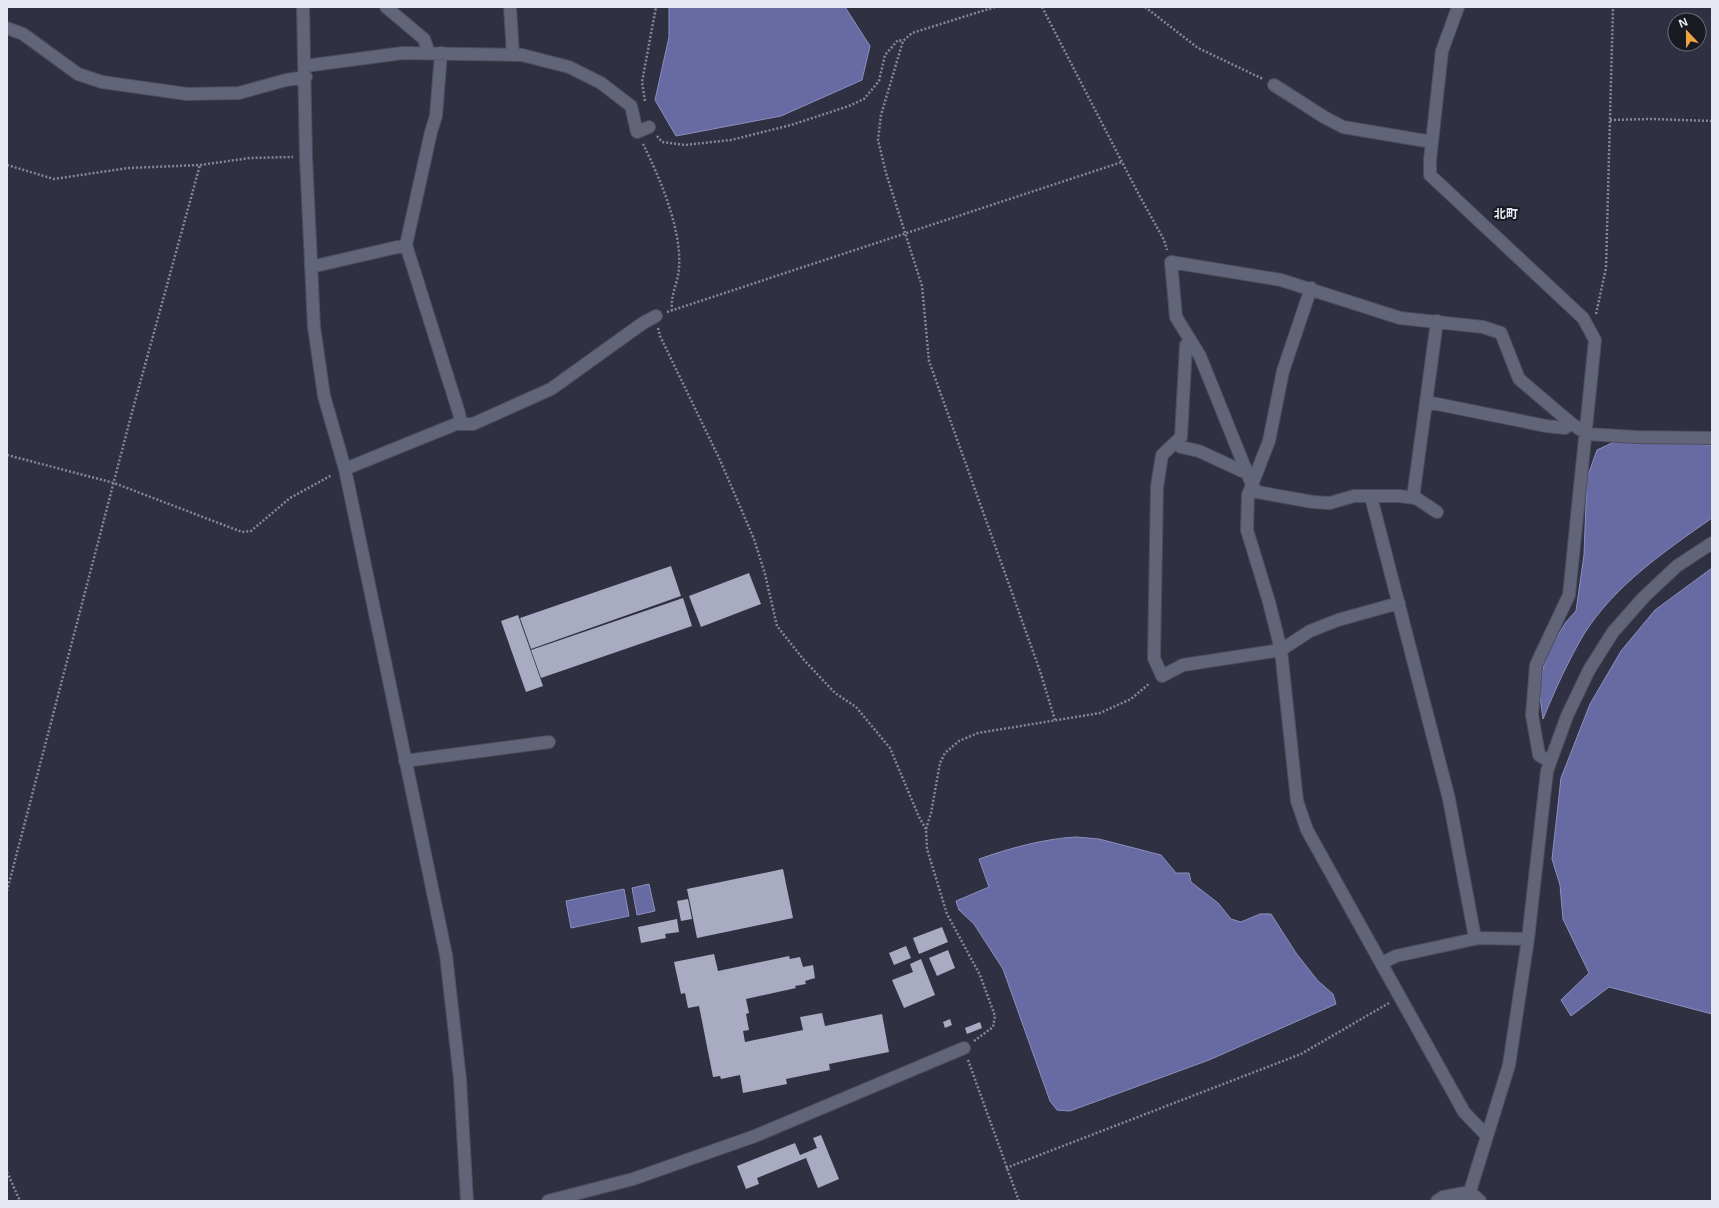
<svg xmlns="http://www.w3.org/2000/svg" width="1719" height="1208" viewBox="0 0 1719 1208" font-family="'Noto Sans','Noto Sans JP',sans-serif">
<rect width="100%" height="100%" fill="#2f3042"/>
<path fill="#676aa3" stroke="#8d90bb" d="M669,7h176l25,39 -8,34 -81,36 -105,20 -21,-36 14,-63z
M1614,442l98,3v73c-47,33 -97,67 -128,116 -16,27 -29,56 -41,85l-4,-30 7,-34 20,-33 10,-11 8,-56 3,-77 10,-28z
M1712,568v446l-103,-27 -38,29 -10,-16 28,-27 -26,-54 -3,-34 -8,-26 9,-81 29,-74 31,-53 34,-41z
M1076,837l23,2 62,16 15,18h13l2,9 27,21 13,16 10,3 19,-8h11l25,39 22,28 15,13 3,10 -127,56 -139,51 -13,-1 -7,-9 -47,-132 -29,-45 -15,-14 -3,-9 33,-14 -10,-28c32,-11 63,-20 97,-22z
M649,884l6,27 -18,4 -5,-27z
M624,889l5,27 -58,12 -5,-27z"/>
<path fill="#a9abc2" d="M671,566l10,30 -150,53 -11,-31z
M749,573l12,31 -60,23 -12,-31z
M683,598l9,28 -151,52 -10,-28z
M518,615l25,71 -17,6 -25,-71z
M783,869l10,49 -96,20 -10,-49z
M688,899l4,20 -11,2 -4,-20z
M677,919l2,13 -14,2 1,4 -25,5 -3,-16z
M942,927l6,15 -29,12 -6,-16z
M906,946l5,12 -17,7 -5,-12z
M948,950l7,18 -18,8 -8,-18z
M714,954l4,17 71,-15 1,3 10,-2 3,10 10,-2 2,13 -10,3 1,3 -11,2 1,2 -50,11 3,14 -3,1 3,16 -6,1 2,11 58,-12 -3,-13 22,-4 3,13 57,-12 7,38 -60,12 1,6 -44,9 1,5 -44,9 -3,-18 -19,4 -1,-3 -7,1 -14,-71 -11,2 -3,-15 -4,1 -7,-32z
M921,959l14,36 -31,13 -12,-28 21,-8 -3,-8z
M950,1019l2,6 -7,3 -2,-6z
M980,1022l2,6 -15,6 -2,-6z
M821,1135l18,44 -21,9 -12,-30 -49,20 2,6 -13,5 -9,-23 58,-23 5,12 17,-7 -4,-10z"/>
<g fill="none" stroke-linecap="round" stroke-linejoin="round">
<defs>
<path id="minor" d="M303,7l3,150 8,170 10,69 21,73 101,486 14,124 7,122
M386,7l38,32 5,14
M510,7l3,48
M1458,7l-16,44 -12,109v15l153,143 12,22 -26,255 -33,70 -4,50 7,40 11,7
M7,28l16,6 55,40 24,8 85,12 52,-1 47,-13 20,-3
M441,53l-5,63 -5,16 -25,113 53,168 2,11
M305,66l98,-13 119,2 47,12 32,16 30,23 6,26 12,-5
M1274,85l50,32 19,10 89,15
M311,267l95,-22
M1311,288l-28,83 -14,70 -21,54 -1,35 22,72 12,48 16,151 10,29 157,282 22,23
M1191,341l-5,4 -5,92 -19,18 -5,32 -3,171 8,18 21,-11 98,-15 29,-19 28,-11 61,-17
M1427,402l119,24 19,2 4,-6
M1176,443l5,4 18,4 43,20 4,-2
M345,469l111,-45h17l78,-35 92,-66 13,-7
M1371,497l78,302 26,139
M1413,498l24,-177
M1437,512l-21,-14 -17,-2h-45l-24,7 -17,-1 -56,-10 -5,-7 -52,-129 -24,-39 -5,-55 110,18 119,38 83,9 18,6 18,46 53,45 15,10 49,3 76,1
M405,761l144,-19
M1382,963l14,-7 83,-18 49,1
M548,1201l85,-22 122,-43 209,-88
M1437,1201l6,-4 27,-5 10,9
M1467,1201l42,-136 19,-126 19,-168 20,-55 22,-46 24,-38 31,-35 33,-31 35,-23"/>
</defs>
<use href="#minor" stroke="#4d4e5d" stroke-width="14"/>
<path stroke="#868796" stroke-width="2.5" stroke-dasharray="2 2" stroke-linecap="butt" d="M995,7l-83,26 -9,8 -22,74 -3,25 8,33 36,113 7,75 111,310 15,49
M1042,7l96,186 26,47 3,10
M1145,7l53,41 65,31
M645,101l-3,-19 14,-75
M1610,120l41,-1 61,2
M657,136l5,6 23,3 46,-5 60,-15 58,-19 15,-7 15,-18 6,-26 13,-15 5,1
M643,144c17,34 39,86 36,124 -1,15 -9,28 -7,42
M7,165l47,14 74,-11 72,-3 50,-7 43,-1
M667,312l455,-150
M1596,314l10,-46 7,-261
M658,328l2,8 60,124 34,79 11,35 12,52 27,34 31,33 21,14 34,41 29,69 7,12
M7,455l107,28 128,49 9,-1 39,-33 42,-23
M7,891l124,-475 69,-251
M974,1041l19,-14 2,-11 -15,-41 -33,-61 -20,-65 -1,-20 5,-16 9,-50 5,-10 14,-12 19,-8 122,-20 31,-14 19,-16
M968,1060l51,141
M1006,1168l295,-114 88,-51
M7,1172l13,29"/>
<use href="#minor" stroke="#626479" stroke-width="12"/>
</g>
<g text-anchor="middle" stroke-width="4" stroke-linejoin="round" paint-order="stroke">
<g font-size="12" font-weight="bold" fill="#e7e8f4" stroke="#181921">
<text x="1506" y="218">北町</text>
</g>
</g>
<rect width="1719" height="1208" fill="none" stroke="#e7e8f4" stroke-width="16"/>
<g transform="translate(1687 32) rotate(338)"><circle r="19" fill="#181921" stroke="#6b6c75"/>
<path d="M0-3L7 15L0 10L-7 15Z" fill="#f0a63f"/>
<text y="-6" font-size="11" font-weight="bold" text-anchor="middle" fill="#e7e8f4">N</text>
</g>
</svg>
